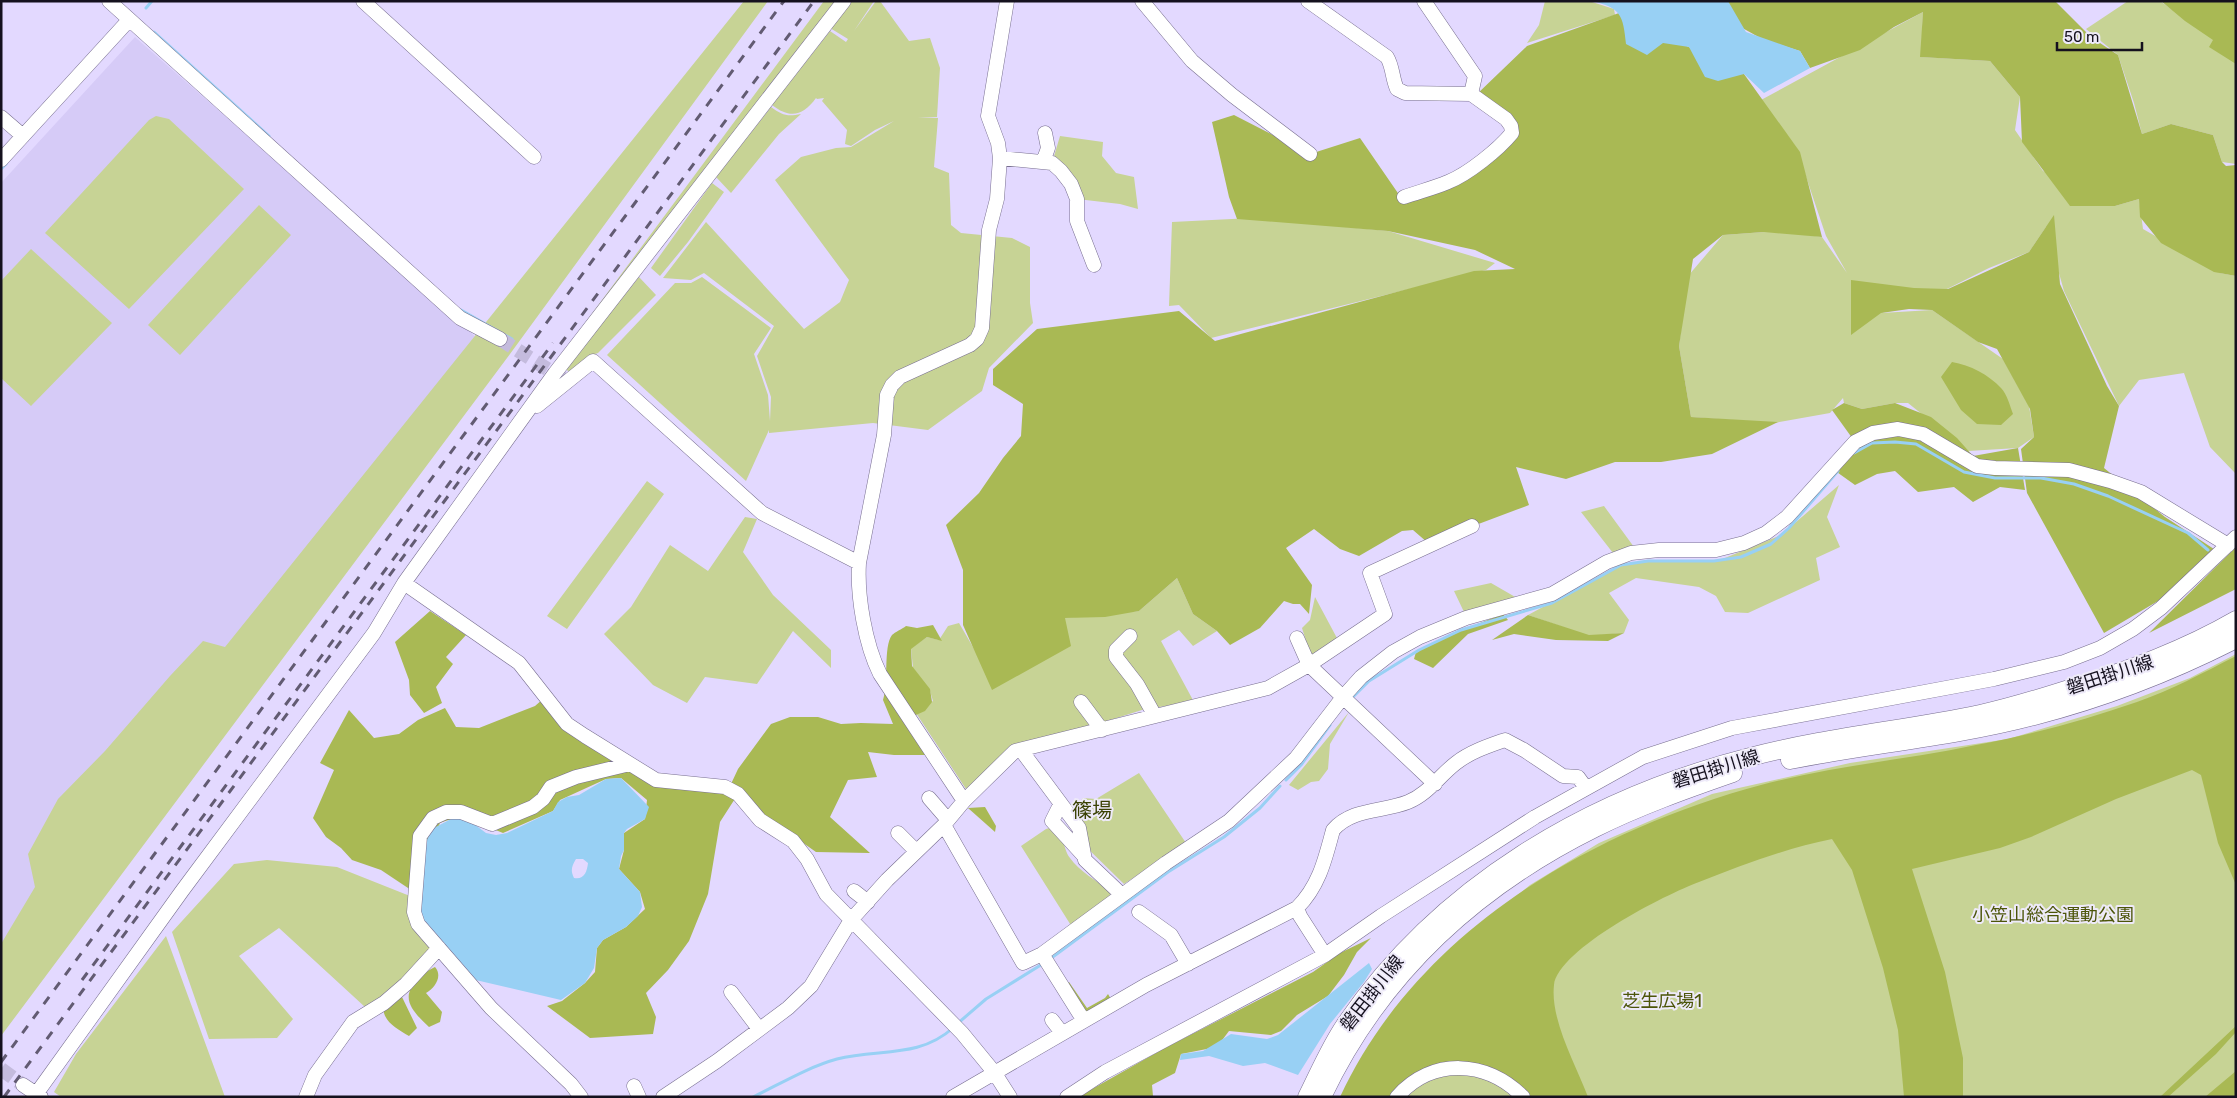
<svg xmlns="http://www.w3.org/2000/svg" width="2237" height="1098" viewBox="0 0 2237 1098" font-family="Rubik,'Noto Sans JP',sans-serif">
<rect width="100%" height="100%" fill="#e3d9ff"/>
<path fill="#d6cbf7" d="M135,37l352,310 -486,651v-815z"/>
<path fill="#c7d395" d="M744,1h24l-258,353 -509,682v-92l34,-57 -7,-33 30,-55 47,-48 65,-75 33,-35 22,6z
M824,1h17l-288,365z
M850,1h24l-20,30 22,-30h4l29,40 21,-3 10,30 -3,49h-19l20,1 -4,49 15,6 2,52 10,8 51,5 18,9v56l3,20 -44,45 -7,23 -54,39 -55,-7 -104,10v-3l-23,51 -139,-126 68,-72h16l11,-6 69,51 -17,26 14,41 2,26 1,-24 -14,-41 17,-30 -70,-53 -13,7 -28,-2 43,-56 98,107 36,-27 9,-22 -74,-100 26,-23 35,-9 15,-1 43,-26 -19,9 -24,16 -6,-2 2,-14 -25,-29 2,-3 -7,1 -1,-1c-13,18 -26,21 -44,7l58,-74 16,11 2,-3 -18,-11z
M1545,1h44l25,8 1,6 -88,28 12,-18z
M2128,1h32l76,54v109l-14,-2 -9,-27 -42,-11 -29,10 -8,-31 -16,-48 -32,-26z
M1923,12l-2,45 69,4 30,36 -5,33 28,41 72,35 24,-7 4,30 77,44 16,3 -1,197 -25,-26 -26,-74 -45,7 -20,26 -55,-115 -18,-64 -17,25 -40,16 -48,24 -60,21 51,-3 71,49 26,47 5,31 -16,11 -50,3 -60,-48h-13l-33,6 -18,-6 -1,-5 -13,15 -56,10 -83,-6 -12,-71 9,-70 35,-41 55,-4 44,6 25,36 -21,-37 -30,-89 -35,-47z
M771,107c11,8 16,10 30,7l-22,20 -48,59 -15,-16z
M156,116l13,3 75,70 -115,120 -84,-76 104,-113z
M1060,136l43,6 -1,14 14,17 18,4 4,32 -18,-5 -43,-5 -25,-36z
M712,183l12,9 -36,50 -28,34 -9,-8z
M259,205l32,30 -111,120 -32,-30z
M1252,218l136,13 107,32 -9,7 -275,68 -32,-33 -10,1 3,-84z
M31,249l81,74 -81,83 -30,-28v-97z
M639,277l17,18 -58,58 -9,3 -19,16 -5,-3z
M647,481l17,13 -97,135 -20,-13z
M1839,485l-12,32 13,30 -24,11 4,22 -72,33 -23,-1 -9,-16 -17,-9 -63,-9 -27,15 20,27 -5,13 -35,3 -61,-21 93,-50 27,-4 72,-1 61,-25z
M1604,506l30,41 -21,6 -32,-41z
M745,517l12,2 -14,33 30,43 58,55v18l-38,-37 -36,53 -52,-7 -18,26 -34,-18 -49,-51 27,-27 39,-62 38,26z
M1177,578l16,36 24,17 -24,15 -14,-16 -18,11 33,61 -49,7 -132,42 -47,38 -50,-76 17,-12 -3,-10 -17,-23 -2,-20 16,-11 12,3 9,-14 11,-3 36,62 70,-67 74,-7z
M1491,583l26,15 -53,14 -10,-21z
M1315,597l23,43 -27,17 -9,-29 8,-8z
M2236,654v443h-892l119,-156 67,-56 69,-42 113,-49 138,-31 158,-24 109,-33 73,-28z
M1349,712l-19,32 -2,25 -9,12 -8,1 -13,8 -9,-5z
M1139,773l47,70 -62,41 -47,-46 1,-34 5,-6 13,1z
M1053,827c13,9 9,20 17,31 9,13 27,23 40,33l1,6 -39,30 -51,-81 25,-17z
M267,860l70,7 78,31 21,47 -40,48 -31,14 -86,-79 -40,28 54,63 -16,19 -68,1 -37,-107 62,-68z
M166,936l59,161h-164l-7,-5 22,-38z"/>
<path fill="#a9b954" d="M1728,1h327l36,36 27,18 24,79 29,-10 42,11 9,27 4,4 10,-1v111l-22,-4 -53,-29 -21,-26 -1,-18 -24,7h-45l-48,-64 -2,-45 -30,-36 -70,-4 3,-45 -29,15 -34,23 -50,18 -10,-17 -36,-11 -36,-20z
M2161,1h75v63l-27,-17 4,-7 -28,-19z
M1619,13l125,61 56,78 22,85 -58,-5 -41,3 -30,24 -14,87 12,71 87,5 -66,32 -51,8h-46l-49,17 -50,-12 13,38 -101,38 -15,-13 -11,1 -43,25 -19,-7 -26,-20 -28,19 26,37 -3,29 -9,-10h-7l-9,-3 -24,27 -30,17 -13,-14 -24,-17 -16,-36 -38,33 -34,6 -40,1 6,28 -79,44 -29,-65v-55l-17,-45 33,-32 24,-35 18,-22 2,-32 -30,-19v-16l44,-40 142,-18 36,30 259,-70 41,-2 -40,-19 -87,-19 -151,-12 -8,-22 -17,-75 22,-7 76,39 50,-16 42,61 48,-18 62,-48 -37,-37 52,-50z
M2054,215l6,69 47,102 12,20 -15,62 61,49 55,36 -35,32 -81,48 -77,-140 -6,-44 13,-12 -4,-28 -33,-60 -19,-7 -46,-32 -23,-1 -28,4 -30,22v-55l63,8 34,1 81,-37z
M1952,362c18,3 37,13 49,26 6,6 9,18 12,26l-12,11 -24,-1 -16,-14 -20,-33z
M1844,403l18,6 33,-6 36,14 26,21 16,18 45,-8 7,42 -25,-3 -27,15 -19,-15 -36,5 -23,-21 -18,3 -22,11 -21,-15 21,-28 -23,-32z
M2236,547v42l-87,44z
M430,611l36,24 -20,22 7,7 -17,23 6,16 -18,10 -14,-18 -1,-15 -14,-38z
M1503,614l5,6 -40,14 -35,34 -19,-9 2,-7 36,-18z
M1528,615l61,20 35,-2 -16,8 -52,-1 -42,-6 -22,6z
M933,625l9,16 -15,-4 -16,12 1,17 18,23 2,13 -7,9 -16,7 22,37h-37l-26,-3 9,25 -29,3 -18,37 40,36 -54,-1 -50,-35 -35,-33 7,-15 33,-45 19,-7h28l23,7 20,-1 32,1 -10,-24c6,-17 0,-53 9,-65 3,-3 10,-6 14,-9l11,2z
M2236,656v229l-18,-42 -17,-68 -9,-5 -76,29 -85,38 -31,11 -88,21 33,103 18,86v39h-59l-6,-67 -15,-62 -31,-98 -20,-31c-45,9 -90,26 -133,43 -33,12 -141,67 -145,103 -4,35 22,80 34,112h-65l-1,-6 -74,-27 -55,33h-53c77,-166 250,-266 421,-312 71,-19 144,-25 215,-40 54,-10 109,-25 161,-43 34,-12 66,-29 99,-46z
M543,699l96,71 99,24 -18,28 -12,72 -19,47 -21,29 -22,23 10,24 -3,17 -63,4 -43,-32 15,-5 23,-18 10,-11 2,-24 6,-8 23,-13 19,-18 -5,-17 -21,-23 5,-19v-17l21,-14 2,-19 -26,-22 -15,1 -46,21 -7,11 -50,22c-24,-9 -37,-21 -63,-10l-29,67 -30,-20 -29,-10 -11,-12 -15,-11 -13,-19 21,-48 -14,-7 29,-53 25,28 25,-4 19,-14 27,-12 11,19 23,1 56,-22z
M985,807l11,19 -1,6 -27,-24z
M1371,938l-14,14 -13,23 -16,21 -31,19 -16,16 -10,4 -42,-4 -12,16 -36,7 -6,19 -23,12 1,11 3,1h-78l85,-48 150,-77 27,-19z
M435,967c8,9 0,21 -9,26l16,19 -2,10 -11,5c-16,-15 -31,-30 -10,-48 5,-5 9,-9 16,-12z
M1069,982l18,26 18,-10 3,-4 4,7 -25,12 -21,-28z
M402,997l15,31 -8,8c-12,-7 -25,-14 -26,-28z
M2236,1026v6l-20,22 -48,43h-8z
M2236,1071v26h-31z"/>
<path fill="#98d0f4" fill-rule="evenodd" d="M1592,1h136l18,31 54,19 10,17 -46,25 -20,-19 -26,7 -13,-4 -16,-30 -26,-4 -16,12 -21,-11c-3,-29 -5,-36 -34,-43z
M621,778l28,29 -4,12 -18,10 -3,4v17l-3,6 -2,13 21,23 2,15 -4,9 -12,11 -23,13 -6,8 -3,20 -9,15 -24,17 -94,-22 -45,-54 -5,-46 8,-34 7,-15 19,-10 15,-1 20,15 10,2 11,-2 46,-22 5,-9 9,-5 12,-2 27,-16zM576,859h7l5,4c-1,9 -4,17 -14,15 -4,-8 -2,-12 2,-19z
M1369,963l3,6 -8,13 -34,42 -32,51 -33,-12 -22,3 -34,-10 -29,4 1,-6 22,-3 28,-17 36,5 11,-4z"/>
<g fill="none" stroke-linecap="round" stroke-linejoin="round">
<path stroke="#98d0f4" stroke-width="3" d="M146,8l6,-7
M154,32l115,104
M1,169l5,-5
M461,310l51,29
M1854,453l18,-10 23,-1 21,2 48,28 31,6h46l33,6 34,12 80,37 20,17
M1353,697l16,-16 50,-31 42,-20 91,-27 69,-38 27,-4h66l27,-4 30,-13 18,-16 49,-57
M1286,780l15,-15 29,-40
M1050,959l118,-87 56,-35 36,-29 20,-22
M957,1024l29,-25 58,-36
M753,1097c27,-13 55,-30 84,-38 42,-11 81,0 116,-31"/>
<path stroke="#c4bbdd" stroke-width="14" stroke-dasharray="14 7" stroke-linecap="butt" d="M500,339l63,40
M1,1069l22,16"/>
<defs>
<path id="minor" d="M109,1l351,317 40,21
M363,1l171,156
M1142,1l50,60 40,34 78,59
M1308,1l79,56c6,10 5,21 10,32l8,4 66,1 35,25 5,7 1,7c-14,17 -44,41 -64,49 -14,6 -30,10 -44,15
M1424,1l51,75 -4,18
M1,117l22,19
M1000,158l52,5 9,8 10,13 6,15v22l17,44
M1,160l128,-140
M1043,162l5,-14 -3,-15
M537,406l56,-45 169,152 97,50
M404,583l115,80 48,61 18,12 71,44 69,7 13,7 22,26 33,21 14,18 19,35 136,139 32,39 16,25
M1130,636l-14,14v7l21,27 18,32
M1297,638l12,27 76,-51 -15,-41 102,-47
M1081,702l21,28
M1021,750l58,78 6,32 37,35
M929,798l19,22
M964,801l-84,-127c-15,-30 -23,-78 -21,-111l25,-128 3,-40 5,-10 8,-8 70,-32 7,-6 5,-11 7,-98 8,-31 3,-41 -2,-15 -10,-27 19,-115
M1060,805l-8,16 32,35
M944,825l79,138 19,-9 124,-91 63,-42 67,-63 47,-61 18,-20 32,-25 27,-15 46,-19 86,-24 55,-32 24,-9 28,-3h57l28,-7 22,-10 21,-16 68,-75 18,-9 25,-4 25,5 54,32 18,2 74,2 41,11 31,11 87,53
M898,833l18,18
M854,891l14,11
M1139,912l32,23 17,29
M1042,954l42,67
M1325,955l-25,-39 -3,-8c22,-22 28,-48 36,-78 19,-22 50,-18 75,-28 20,-8 31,-26 48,-39 14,-11 32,-17 49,-23l19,10 39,26 15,1 8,11
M731,992l28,37
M1052,1020l10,13
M23,1085l18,12
M634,1086l5,11
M34,1097l148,-206 192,-258 30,-50 151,-210 289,-372
M306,1097l9,-22 38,-53 31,-19 22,-19 33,-36
M581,1097l-10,-13 -80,-76 -73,-84 -4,-12 6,-76 13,-18 13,-6h15l31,12 41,-17 10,-8 8,-12 25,-10 54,-13
M663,1097l54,-36 71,-53 23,-22 40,-66 36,-40 57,-55 20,-24 51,-50 253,-63 41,-23 126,119
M953,1097l193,-112 151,-77
M1067,1097l38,-25 220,-117 56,-39 154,-99 108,-60 89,-29 262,-49 70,-17 36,-14 33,-19 28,-21 75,-71
M1397,1097c35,-40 90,-37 126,0"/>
<path id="major" d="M1790,760c81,-16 164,-23 244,-44 70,-18 137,-44 202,-77
M1307,1097c12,-24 23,-50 38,-72 94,-139 244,-227 405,-268 76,-20 154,-27 230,-43 32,-7 64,-17 95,-27 56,-18 109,-37 161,-67
M1322,1097c58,-123 152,-209 273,-269 44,-22 92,-39 138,-55"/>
</defs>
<use href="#minor" stroke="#786f90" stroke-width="15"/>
<use href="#major" stroke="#786f90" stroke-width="19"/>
<use href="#minor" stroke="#fff" stroke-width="14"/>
<use href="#major" stroke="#fff" stroke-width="18"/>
<path stroke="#625b72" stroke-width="3" stroke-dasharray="9 9" stroke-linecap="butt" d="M82,980l471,-637
M1,1062l783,-1061
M4,1097l810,-1096"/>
</g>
<g text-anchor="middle" stroke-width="4" stroke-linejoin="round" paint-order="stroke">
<g font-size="18" fill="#15111e" stroke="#eeeaf9">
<text transform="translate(2110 675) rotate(-18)" y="6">磐田掛川線</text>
<text transform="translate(1716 769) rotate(-17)" y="6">磐田掛川線</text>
<text transform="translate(1372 993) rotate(-52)" y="6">磐田掛川線</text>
</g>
<g font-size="18" fill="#4c5509" stroke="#eeeaf9">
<text x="2053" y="921">小笠山総合運動公園</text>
<text x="1662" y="1007">芝生広場1</text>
</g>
<g font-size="20" fill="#3a4103" stroke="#eeeaf9">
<text x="1092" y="817">篠場</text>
</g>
</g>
<rect width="2237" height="1098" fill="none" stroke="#15111e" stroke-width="5"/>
<path d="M2057 42v8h85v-8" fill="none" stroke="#15111e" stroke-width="2.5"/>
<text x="2064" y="42" font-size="15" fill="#15111e" stroke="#eeeaf9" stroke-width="4" paint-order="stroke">50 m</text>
</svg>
